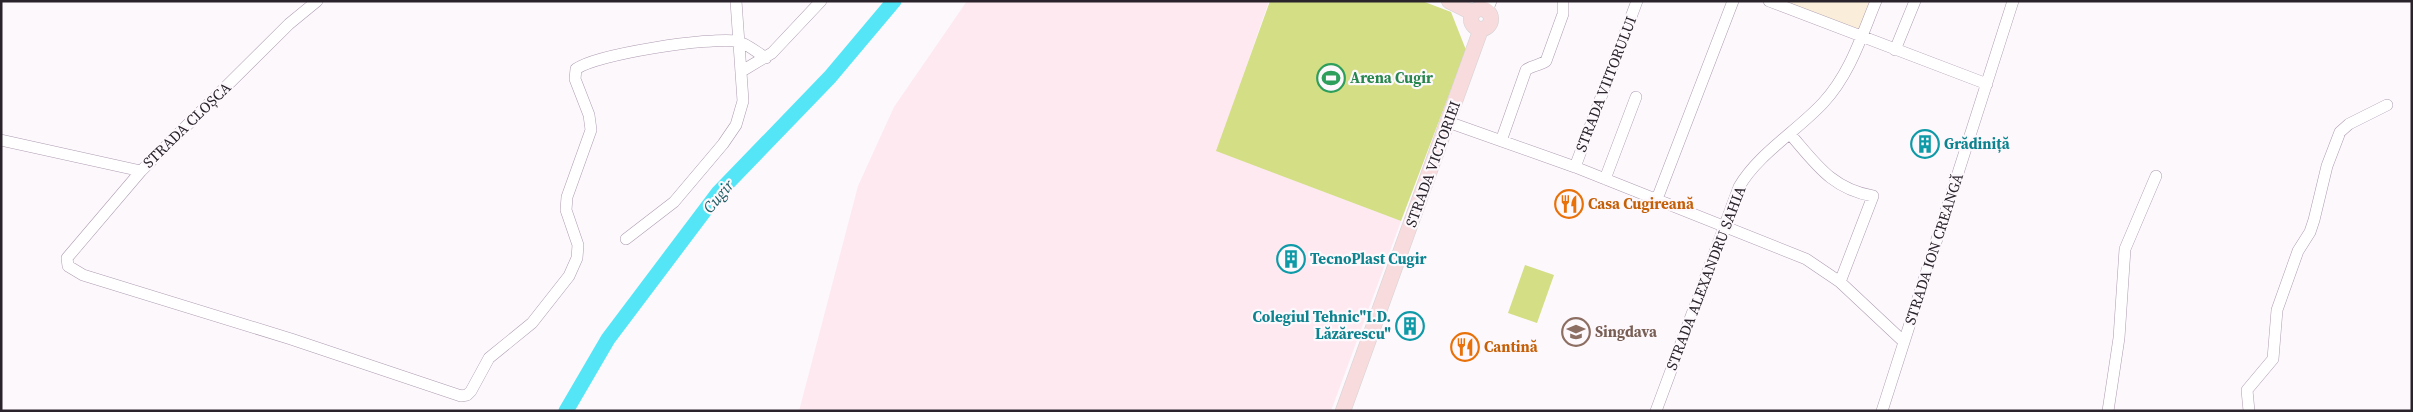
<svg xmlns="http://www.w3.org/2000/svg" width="2413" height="412" viewBox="0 0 2413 412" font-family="'Source Serif 4',serif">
<rect width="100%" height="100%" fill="#fcf8fc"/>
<path fill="#fee9f1" d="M967,1h302l-52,150 184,70 -70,190h-532l59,-225 36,-79z"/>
<path fill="#faeeda" d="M1780,1h92l-13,30z"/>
<path fill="#d3de85" d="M1270,1h152l29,11 15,38 -65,171 -185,-70z
M1525,265l29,10 -17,48 -29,-10z"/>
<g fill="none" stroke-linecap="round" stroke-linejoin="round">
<path stroke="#54e6f7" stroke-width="15" d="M566,411l42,-72 110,-146 112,-116 64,-76"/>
<defs>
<path id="minor" d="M317,1l-28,23 -148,147 -74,87 1,8 15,9 208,64 170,57 6,-1 4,-4 18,-33 43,-35 37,-47 8,-18 1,-13 -12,-35 1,-13 24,-67 -2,-15 -14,-36 1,-10c21,-15 133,-32 161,-28 9,2 21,12 29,17
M1769,1l218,83
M1487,11l4,-10
M1895,50l20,-49
M742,71l30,-18 49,-52
M1448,122l127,45 231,92 34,23 64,60
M1790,134c26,30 42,55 83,62l-33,86
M1,140l140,31
M1501,141l25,-71c6,-5 13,-4 20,-9l17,-47v-13
M1575,167l62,-166
M1605,179l31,-82
M1657,199l76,-198
M626,239l48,-37 49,-58 13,-19 7,-24 -7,-100
M1656,411l83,-224c18,-32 59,-57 84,-84 27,-29 38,-66 53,-102
M1882,411l131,-410
M2108,411l11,-73 6,-89 31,-73
M2249,411l-2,-21 26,-31 4,-49 21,-59 12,-19 4,-12 13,-54 13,-34 9,-8 38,-19"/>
<path id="major" d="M1449,1l24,12
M1471 19a10 10 0 1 1 20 0a10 10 0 1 1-20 0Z
M1343,411l138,-382"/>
</defs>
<use href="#minor" stroke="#ae9cb1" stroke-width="12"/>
<use href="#major" stroke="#d4d3d5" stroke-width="16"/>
<use href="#minor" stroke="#fff" stroke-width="11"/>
<use href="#major" stroke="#f7dbdd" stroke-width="15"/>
</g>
<defs>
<symbol id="stadium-ring" viewBox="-11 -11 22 22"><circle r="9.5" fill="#fcf8fc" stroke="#2e9e5b" stroke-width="1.5"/><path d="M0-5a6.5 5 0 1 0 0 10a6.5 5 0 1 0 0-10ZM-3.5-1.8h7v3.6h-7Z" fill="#2e9e5b"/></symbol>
<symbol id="building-ring" viewBox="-11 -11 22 22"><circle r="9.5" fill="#fcf8fc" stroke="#0f9aa8" stroke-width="1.5"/><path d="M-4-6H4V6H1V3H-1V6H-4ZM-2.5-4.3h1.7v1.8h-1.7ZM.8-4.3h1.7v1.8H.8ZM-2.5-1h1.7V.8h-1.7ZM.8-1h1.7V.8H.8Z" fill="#0f9aa8"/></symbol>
<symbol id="restaurant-ring" viewBox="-11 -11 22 22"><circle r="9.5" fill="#fcf8fc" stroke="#e8710a" stroke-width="1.5"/><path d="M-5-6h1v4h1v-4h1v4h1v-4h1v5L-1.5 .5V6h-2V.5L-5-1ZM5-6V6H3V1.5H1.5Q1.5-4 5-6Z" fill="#e8710a"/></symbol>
<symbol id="school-ring" viewBox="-11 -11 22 22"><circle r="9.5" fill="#fcf8fc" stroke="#8d6e63" stroke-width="1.5"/><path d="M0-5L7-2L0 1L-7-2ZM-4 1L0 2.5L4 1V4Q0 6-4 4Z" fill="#8d6e63"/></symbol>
</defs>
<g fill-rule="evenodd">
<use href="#stadium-ring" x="1315" y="62" width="32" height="32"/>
<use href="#building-ring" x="1909" y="128" width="32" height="32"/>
<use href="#restaurant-ring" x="1553" y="188" width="32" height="32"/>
<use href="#building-ring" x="1275" y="243" width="32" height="32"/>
<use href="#building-ring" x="1394" y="310" width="32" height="32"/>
<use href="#school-ring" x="1560" y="316" width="32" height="32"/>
<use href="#restaurant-ring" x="1449" y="331" width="32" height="32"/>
</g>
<g text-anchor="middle" stroke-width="4.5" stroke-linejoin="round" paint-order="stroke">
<g font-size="15" font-weight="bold" fill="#27864d" stroke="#fcf8fc" text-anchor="start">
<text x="1350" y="83">Arena Cugir</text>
</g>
<g font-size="15" fill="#2a232b" stroke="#fcf8fc">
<text transform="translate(1606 84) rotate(-69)" y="5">STRADA VIITORULUI</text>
<text transform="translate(187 125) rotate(-44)" y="5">STRADA CLOȘCA</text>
<text transform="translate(1433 164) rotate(-70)" y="5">STRADA VICTORIEI</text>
<text transform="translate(1934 249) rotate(-72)" y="5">STRADA ION CREANGĂ</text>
<text transform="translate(1706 278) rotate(-69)" y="5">STRADA ALEXANDRU SAHIA</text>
</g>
<g font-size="15" font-weight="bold" fill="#0d838f" stroke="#fcf8fc" text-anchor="start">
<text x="1944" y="149">Grădiniță</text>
<text x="1310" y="264">TecnoPlast Cugir</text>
<text x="1391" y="322" text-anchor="end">Colegiul Tehnic"I.D.<tspan x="1391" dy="17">Lăzărescu"</tspan></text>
</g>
<g font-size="15" font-weight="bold" fill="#c56008" stroke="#fcf8fc" text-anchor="start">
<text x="1588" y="209">Casa Cugireană</text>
<text x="1484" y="352">Cantină</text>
</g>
<g font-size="15" font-weight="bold" fill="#785e54" stroke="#fcf8fc" text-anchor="start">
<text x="1595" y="337">Singdava</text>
</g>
<g font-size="16" font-style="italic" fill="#205c63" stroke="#fcf8fc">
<text transform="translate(718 196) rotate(-50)" y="6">Cugir</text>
</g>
</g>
<rect width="2413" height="412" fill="none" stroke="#2a232b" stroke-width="5"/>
</svg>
